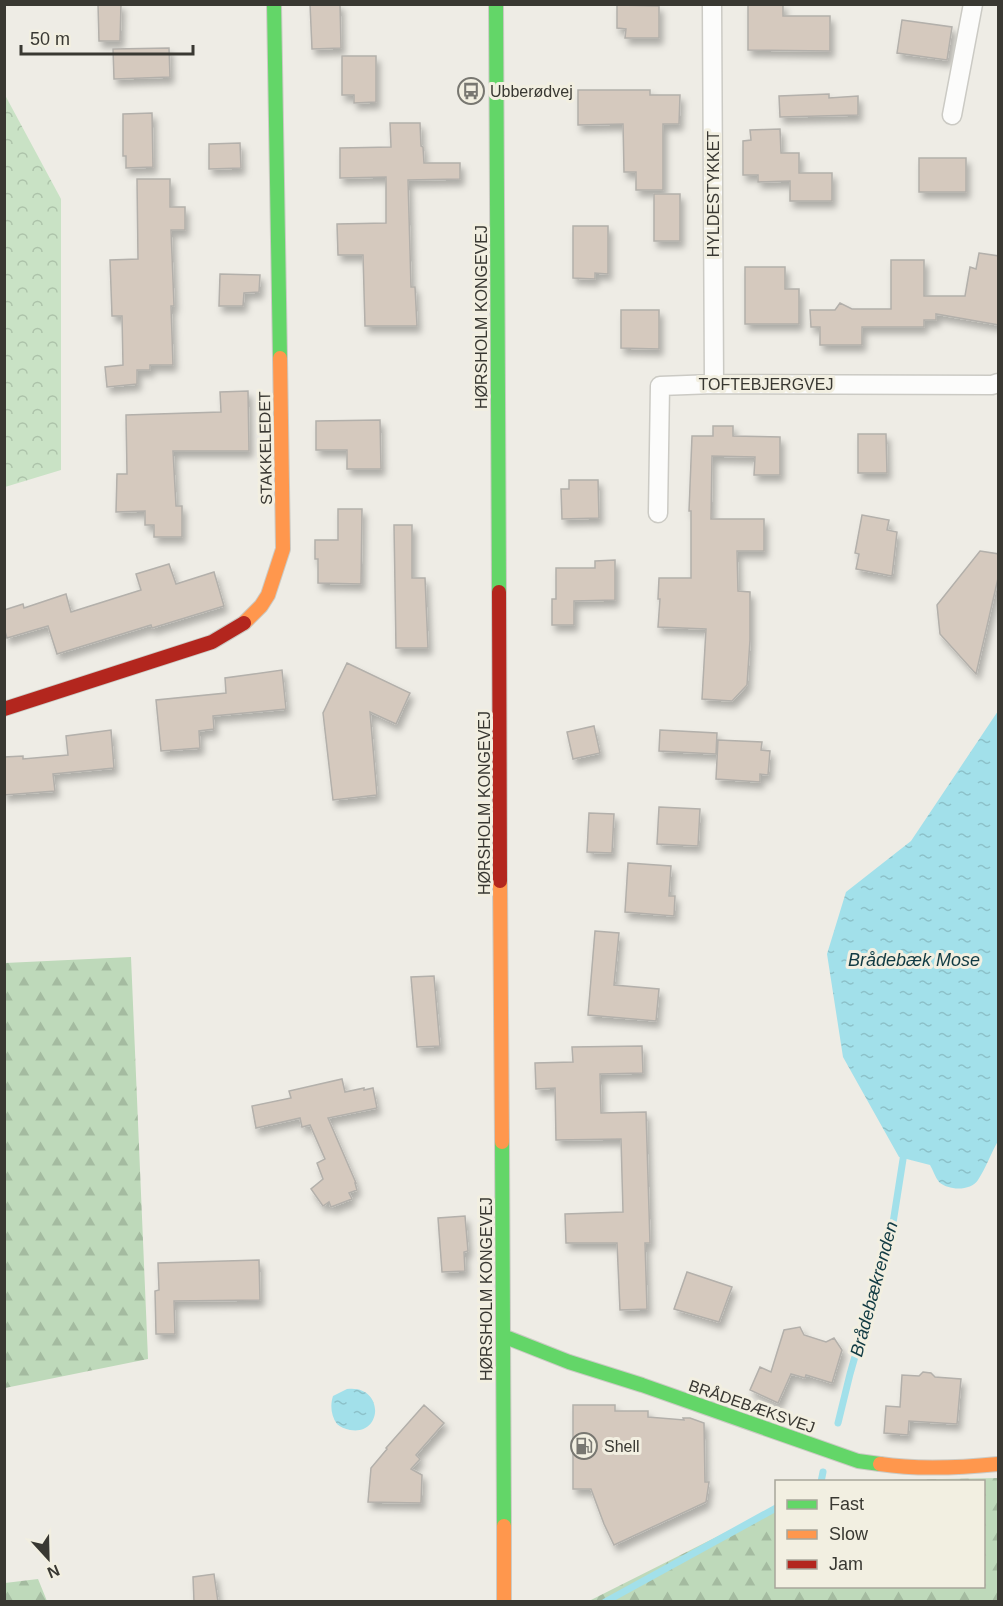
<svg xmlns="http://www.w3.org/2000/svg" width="1003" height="1606" viewBox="0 0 1003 1606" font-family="Helvetica,sans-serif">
<defs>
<pattern id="forest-firs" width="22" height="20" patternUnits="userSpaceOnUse" patternTransform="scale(1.5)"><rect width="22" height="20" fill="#bed9ba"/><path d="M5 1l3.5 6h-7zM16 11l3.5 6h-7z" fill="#a4bba0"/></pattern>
<pattern id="park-crowns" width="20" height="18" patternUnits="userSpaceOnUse" patternTransform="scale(1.5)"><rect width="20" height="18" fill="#c9e2c5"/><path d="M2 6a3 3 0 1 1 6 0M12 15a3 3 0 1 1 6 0" fill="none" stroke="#adc3aa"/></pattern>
<pattern id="water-ripples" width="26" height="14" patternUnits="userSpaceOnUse" patternTransform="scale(1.5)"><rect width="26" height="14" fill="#a2e0ea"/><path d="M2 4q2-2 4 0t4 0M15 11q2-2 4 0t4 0" fill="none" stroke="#8cc1c9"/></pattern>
<filter id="shadow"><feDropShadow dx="3.5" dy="6" stdDeviation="3" flood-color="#0004"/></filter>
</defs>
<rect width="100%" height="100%" fill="#eeece5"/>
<path fill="url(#forest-firs)" d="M131,957l17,402 -143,29v-425z
M998,1478v123l-411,1 189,-95v79h208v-104l-157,-1z
M38,1579l9,22h-42v-18z"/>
<path fill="url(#park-crowns)" d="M5,95l56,104v271l-56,17z"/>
<path fill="url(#water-ripples)" d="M998,711v430c-7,12 -12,27 -20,39 -7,11 -29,11 -39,2 -4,-5 -6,-12 -9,-17l-31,-8 -56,-100 -16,-103 19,-62 65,-51z
M347,1389c37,-5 37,47 3,41 -5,-1 -10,-3 -13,-6 -6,-8 -7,-19 -4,-28z"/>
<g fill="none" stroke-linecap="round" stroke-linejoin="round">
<path stroke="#a2e0ea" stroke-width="7" d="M838,1423l12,-49 43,-151 11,-70
M821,1482l2,-10
M605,1602l171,-94"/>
</g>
<path fill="#d5c9be" stroke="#b3b0ab" stroke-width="1.5" filter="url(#shadow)" d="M98,4h23l-1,37h-21z
M310,4h30l1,44 -29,1z
M748,4h35v12h47v35l-82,-1z
M617,5l42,1v32h-34l1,-9 -9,-1z
M902,20l50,7 -5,33 -50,-7z
M169,48l1,29 -56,2 -1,-30z
M342,56h34v46l-22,1v-8h-12z
M578,90h72v5h30l-1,29h-16v66h-27v-18h-12l-1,-48 -45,1z
M829,94v4l29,-2v19l-78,2 -1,-21z
M152,113l1,54 -27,1v-12h-3v-42z
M390,123h30l1,23 2,1 1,16h36v16l-52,1 3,107h4l2,39h-52l-2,-71h-25l-1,-31 49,-1v-46l-46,1v-30l51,-1z
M780,129l1,24h18v20h33v28h-42v-20l-32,1v-7h-15v-34l8,-1 -1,-10z
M240,143l1,25 -32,1v-25z
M919,158h47v34h-47z
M137,179h33v28h15v23h-14l3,76h-3l2,59h-23v5h-13v14l-30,3 -2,-20 18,-2 -1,-49h-10l-2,-56 28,-1z
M654,194h26v47h-26z
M573,226h35v48l-13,-1v6l-22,-1z
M979,253l20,3v69l-63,-11v6h-12v7h-62v18h-42v-18h-9l-1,-17h25l5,-7 12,6h39v-49h33v36h41l5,-29 6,2z
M745,267h40v22h14v35h-54z
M220,274l40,1 -1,17 -15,1 -1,13h-24z
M621,310h38v39l-38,-1z
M248,391l1,60h-76l3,55h6v31h-28v-12h-9v-14l-29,1 1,-38h10l-1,-59 95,-3 -1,-20z
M380,420l1,49h-34v-19h-31v-29z
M713,426h20v10l47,1v38h-26l1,-18 -43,-1 -1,63h53v32h-27l1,40 12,1v48l-3,45 -15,16 -30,-2 4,-70 -48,-2 2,-28h-2l1,-21h32v-67h-2l3,-75h21z
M858,434h28l1,39h-29z
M569,480h29l1,38 -37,1 -1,-30h8z
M338,509h24l-1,75 -43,-1v-24h-3v-19h23z
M862,515l27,5 -2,10 10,2 -5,44 -36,-7 3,-15 -4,-1z
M394,525h18v53h13l3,70h-32z
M980,551l19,3v20l-23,100 -36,-40 -3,-29z
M615,560v40l-41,1v24h-22v-26h4v-31h39v-7z
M169,564l7,20 38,-12 10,34 -72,22 -1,-3 -94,29 -9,-28 -41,12 -3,-10v-18l19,-6 1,4 42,-14 5,18 70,-22 -5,-16z
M347,663l63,30 -14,31 -26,-12 7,83 -44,5 -10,-87z
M282,670l4,39 -73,7 1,13 -15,2 1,17 -39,3 -5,-51 70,-7 -1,-15z
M594,726l6,27 -27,6 -6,-27z
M111,730l3,38 -61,6 2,17 -51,4v-38l19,-1v3l45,-4 -2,-19z
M660,730l57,3 -1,21 -57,-3z
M718,740l44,2 -1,8 9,1 -2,24 -8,-1v8l-44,-3z
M659,807l41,2 -2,37 -41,-2z
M589,813l25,1 -2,39 -25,-1z
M628,863l43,3 -2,30h6l-1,20 -49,-4z
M595,931l24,2 -5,52 45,4 -3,32 -68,-6z
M434,976l6,70 -23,1 -6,-70z
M642,1046l1,27 -43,1 1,39 45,-1 4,131h-5l2,66 -27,1 -3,-67h-51l-1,-29 58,-2 -2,-73 -65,1 -1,-52 -19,1 -1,-26 38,-1 -1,-15z
M342,1079l3,13 19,-4v2l9,-2 4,20 -49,10 28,65h-1l2,7 -8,3 3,6 -21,8 -2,-5 -6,4 -12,-17 12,-10 -6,-16 8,-4 -15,-34 -8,2 -2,-9 -44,10 -4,-22 39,-8 -2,-7z
M465,1216l3,35 -4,1 1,19 -23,1 -4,-54z
M259,1260l1,40 -86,1 1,33h-19l-1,-43 4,-1 -1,-27z
M687,1272l45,15 -13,35 -45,-13z
M800,1327l4,8 22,7 8,-4 8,12 -10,33 -26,-8 -1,3 -14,-4 -13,29 -28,-13 10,-23 11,5 13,-42z
M923,1372l8,1 4,4 26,2 -4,45 -48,-3 -1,14 -24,-2 2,-27 14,1 2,-32 17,1z
M424,1405l20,18 -28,32 4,4 -9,10 11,6 -1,28 -53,-1 3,-34 16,-19 -1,-1z
M573,1405h42v6h33v6l36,3 -1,-2h7l14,5 1,59h4l-3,20 -92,43 -10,-21 -13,-35h-18z
M214,1574l4,28h-24l-1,-25z"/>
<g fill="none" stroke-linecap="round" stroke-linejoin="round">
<defs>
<path id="street" d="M712,4l2,380
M952,115l21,-111
M658,513l2,-127 54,-2 278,1 6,-2"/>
<path id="fast" d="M274,4l6,354
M496,4l3,588
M502,1142l2,384
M503,1336l66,26 73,23 216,76 22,3"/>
<path id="slow" d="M244,623l17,-17 7,-11 15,-46 -3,-191
M500,881l2,261
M880,1464c39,6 78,4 118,0
M504,1526v76"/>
<path id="jam" d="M499,592l1,289
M4,709l208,-67 32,-19"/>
</defs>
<use href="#street" stroke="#cbcac4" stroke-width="21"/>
<use href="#fast" stroke="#cbcac4" stroke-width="16"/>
<use href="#slow" stroke="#cbcac4" stroke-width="16"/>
<use href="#jam" stroke="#cbcac4" stroke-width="16"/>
<use href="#street" stroke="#fcfcfb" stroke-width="18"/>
<use href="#fast" stroke="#63d668" stroke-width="14"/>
<use href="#slow" stroke="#ff974d" stroke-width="14"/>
<use href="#jam" stroke="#b3261e" stroke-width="14"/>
</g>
<defs>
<symbol id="bus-ring" viewBox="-11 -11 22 22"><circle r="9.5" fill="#f2efe1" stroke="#787771" stroke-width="1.5"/><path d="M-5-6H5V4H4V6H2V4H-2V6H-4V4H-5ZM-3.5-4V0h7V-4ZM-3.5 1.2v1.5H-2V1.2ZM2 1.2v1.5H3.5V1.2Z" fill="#787771"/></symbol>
<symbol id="fuel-ring" viewBox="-11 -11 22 22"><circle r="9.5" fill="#f2efe1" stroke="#787771" stroke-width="1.5"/><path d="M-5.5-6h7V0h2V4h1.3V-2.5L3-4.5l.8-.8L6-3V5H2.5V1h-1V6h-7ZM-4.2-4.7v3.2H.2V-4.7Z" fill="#787771"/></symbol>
</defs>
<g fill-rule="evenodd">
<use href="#bus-ring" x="456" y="76" width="30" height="30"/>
<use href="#fuel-ring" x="569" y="1431" width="30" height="30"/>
</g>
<g text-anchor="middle" stroke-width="6" stroke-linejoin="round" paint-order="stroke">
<g font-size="16" fill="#393832" stroke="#f2efe1" text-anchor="start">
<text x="490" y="97">Ubberødvej</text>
<text x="604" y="1452">Shell</text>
</g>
<g font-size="16" fill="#393832" stroke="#f2efe1">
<text transform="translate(713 194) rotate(-90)" y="6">HYLDESTYKKET</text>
<text transform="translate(481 317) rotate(-90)" y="6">HØRSHOLM KONGEVEJ</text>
<text x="766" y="390">TOFTEBJERGVEJ</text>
<text transform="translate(265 448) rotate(-91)" y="6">STAKKELEDET</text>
<text transform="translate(484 803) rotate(-90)" y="6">HØRSHOLM KONGEVEJ</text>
<text transform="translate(486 1289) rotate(-90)" y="6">HØRSHOLM KONGEVEJ</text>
<text transform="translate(752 1406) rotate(19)" y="6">BRÅDEBÆKSVEJ</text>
</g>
<g font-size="18" font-style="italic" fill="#103a42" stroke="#f2efe1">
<text x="914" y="966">Brådebæk Mose</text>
<text transform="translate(874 1289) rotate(-75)" y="6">Brådebækrenden</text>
</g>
</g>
<rect width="1003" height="1606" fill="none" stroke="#393832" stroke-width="12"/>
<rect x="775" y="1480" width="210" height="108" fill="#f2efe1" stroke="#a8a69b" stroke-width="1.5"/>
<rect x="787" y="1500" width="30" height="9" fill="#63d668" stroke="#a8a69b" stroke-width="1.5"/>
<text x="829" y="1510" font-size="18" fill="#393832">Fast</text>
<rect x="787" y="1530" width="30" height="9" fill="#ff974d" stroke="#a8a69b" stroke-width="1.5"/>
<text x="829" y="1540" font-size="18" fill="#393832">Slow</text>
<rect x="787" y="1560" width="30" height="9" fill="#b3261e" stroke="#a8a69b" stroke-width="1.5"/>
<text x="829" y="1570" font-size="18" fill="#393832">Jam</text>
<g transform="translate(48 1558) rotate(158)" stroke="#f2efe1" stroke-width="4.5" paint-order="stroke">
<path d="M0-4.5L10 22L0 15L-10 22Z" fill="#393832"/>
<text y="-9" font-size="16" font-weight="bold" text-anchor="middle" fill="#393832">N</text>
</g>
<path d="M21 45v9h172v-9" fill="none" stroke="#393832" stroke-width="3"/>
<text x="30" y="45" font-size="18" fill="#393832" stroke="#f2efe1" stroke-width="4.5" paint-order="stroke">50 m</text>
</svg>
